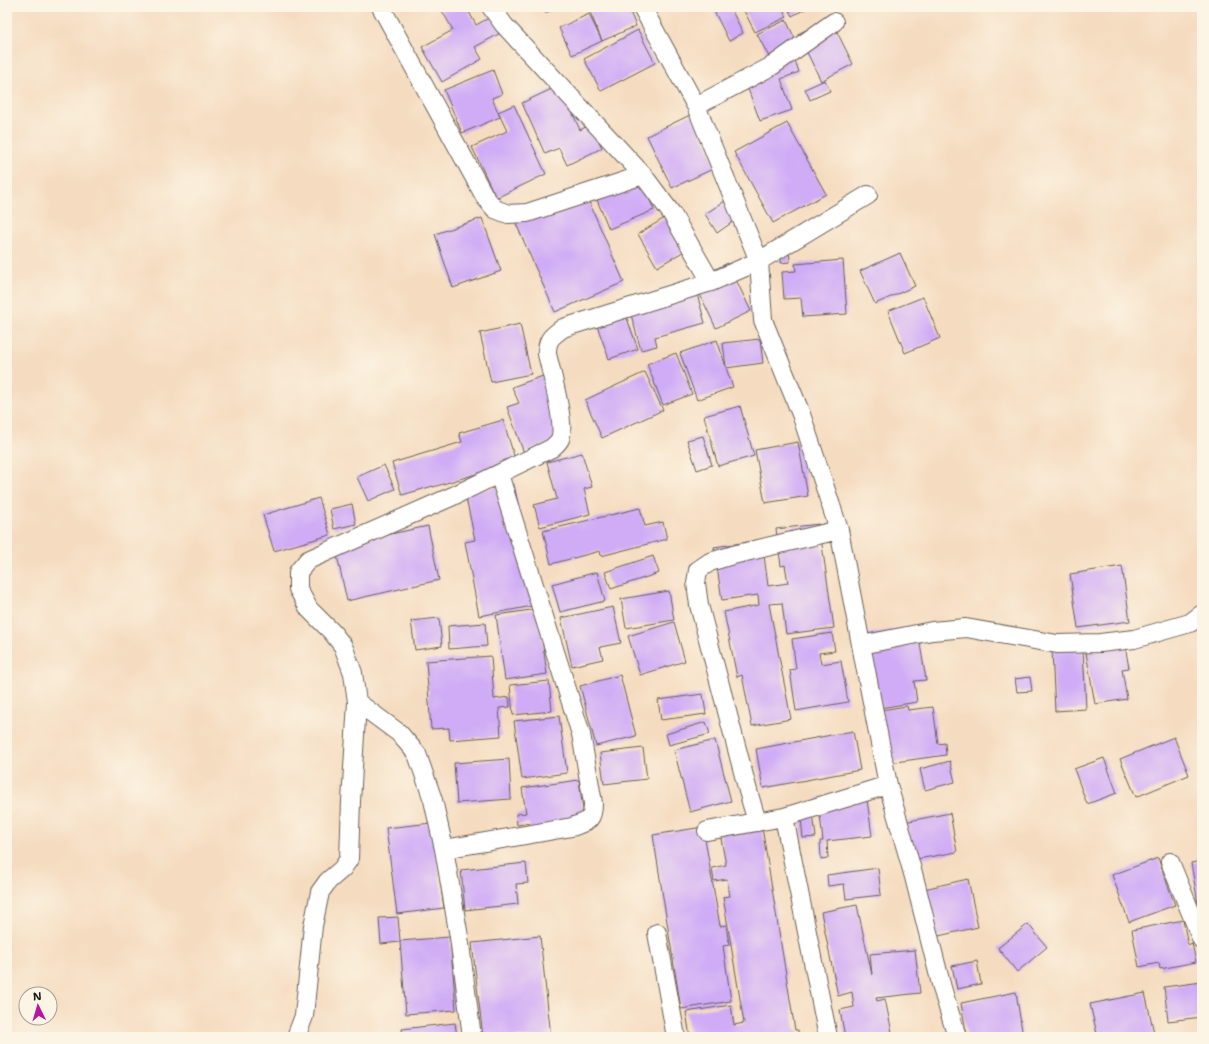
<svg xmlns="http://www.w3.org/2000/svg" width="1209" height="1044" viewBox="0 0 1209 1044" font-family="'Shantell Sans',sans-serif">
<rect width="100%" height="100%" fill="#fcf5e5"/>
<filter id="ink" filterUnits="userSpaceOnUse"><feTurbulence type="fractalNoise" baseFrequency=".025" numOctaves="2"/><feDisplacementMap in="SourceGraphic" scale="8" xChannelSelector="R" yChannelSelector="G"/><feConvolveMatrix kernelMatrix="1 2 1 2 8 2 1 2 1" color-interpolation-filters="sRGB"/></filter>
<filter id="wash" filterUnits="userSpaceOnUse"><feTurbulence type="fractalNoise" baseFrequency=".012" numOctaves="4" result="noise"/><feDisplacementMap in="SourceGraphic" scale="16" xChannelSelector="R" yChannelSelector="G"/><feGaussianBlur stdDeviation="0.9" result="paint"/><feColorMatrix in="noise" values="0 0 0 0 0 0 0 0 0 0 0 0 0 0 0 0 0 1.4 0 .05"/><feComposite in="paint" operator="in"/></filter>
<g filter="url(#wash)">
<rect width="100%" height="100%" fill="#f5dcc0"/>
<g id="blocks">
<path fill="#d0acf6" d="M440,7h32l-4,3 8,15 20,-11 10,16 -31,17 7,12 -40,23 -20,-35 31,-17z
M541,7h15l-11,6z
M588,7h40l8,19 -34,15z
M712,7h18l13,26 -14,8z
M742,7h40l5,10 -32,15z
M787,7h22l-17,9z
M589,14l13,27 -30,14 -13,-27z
M830,18l23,46 -32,17 -23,-47z
M786,20l11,23 -28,14 -12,-23z
M638,30l17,33 -54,28 -17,-32z
M793,55l6,17 -18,7 11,31 -32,11 -18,-48z
M493,70l9,24 -10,4 8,19 -38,16 -18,-43z
M825,80l5,11 -20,9 -5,-11z
M560,85l20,45 11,-6 11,24 -35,17 -8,-17 -14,6 -23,-51z
M514,105l32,69 -50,24 -24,-51 35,-16 -9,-19z
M692,114l25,53 -45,21 -25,-52z
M787,123l39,71 -53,29 -39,-71z
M637,169l17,41 -45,19 -17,-41z
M583,188l41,94 -69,30 -41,-93z
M725,201l12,18 -20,14 -12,-19z
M668,216l20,33 -31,18 -19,-33z
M482,218l19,53 -48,17 -18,-54z
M781,248h8l1,14 -9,1z
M900,253l15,33 -40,18 -15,-33z
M843,260l4,54 -44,3 -2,-19 -17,1 -2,-27 14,-1 -1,-7z
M728,263l23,48 -35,17 -23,-48z
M696,290l9,33 -50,14 2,9 -16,4 -13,-46z
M923,297l17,41 -35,15 -17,-42z
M624,310l14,39 -29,10 -14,-39z
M520,324l11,50 -40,8 -11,-49z
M760,339l3,24 -37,5 7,19 -36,13 -17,-47 37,-13 9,27 -3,-24z
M676,353l16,41 -29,11 -16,-41z
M645,372l18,38 -61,28 -17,-38z
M543,376l23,61 -42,16 -17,-46 12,-4 -7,-16z
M740,406l14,50 -36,10 -14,-50z
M503,420l13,42 -83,25v-1l-31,9 -10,-32 70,-21 -3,-9z
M703,436l9,29 -15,5 -10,-30z
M798,442l10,54 -43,7 -10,-53z
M582,453l10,34 -8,2 6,25 -50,13 -6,-22 23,-6 -10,-37z
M384,465l11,24 -27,12 -11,-24z
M514,484l24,121 -59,11 -14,-74 10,-2 -10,-47z
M319,498l11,37 -56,16 -11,-36z
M352,504l4,20 -22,5 -4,-20z
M640,508l5,18 18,-4 4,17 -66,17 -1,-5 -49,13 -8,-33z
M819,524l15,104 -48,6 -4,-31 -13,1 22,115 -39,7 -10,-51 -5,2 -13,-65 35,-7 -1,-10 -36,5 -8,-53 48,-7 6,46 20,-3 -3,-18 -4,1 -5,-37z
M428,526l11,54 -92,21 -12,-55z
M653,556l6,17 -48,16 -6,-17z
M1122,566l8,55 -52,7 -8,-54z
M597,572l8,29 -45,11 -8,-28z
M669,591l5,29 -48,8 -5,-29z
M613,607l8,36 -21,4 3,12 -31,7 -11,-48z
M538,609l9,65 -42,6 -9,-65z
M439,618l3,28 -27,4 -4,-29z
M674,622l11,39 -45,14 -12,-39z
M485,623l2,23 -38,3 -1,-23z
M917,626l9,54 -12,1 3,21 -43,7 -12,-74z
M832,633l3,18 -16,2 2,11 20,-3 7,41 -52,9 -6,-41 6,-1 -4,-30z
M1125,646l4,22 -7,1 5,30 -32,5 -9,-51z
M1083,649l3,60 -31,2 -3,-60z
M491,656l3,43 15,-2 1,10 -11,1 2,28 -51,4 -1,-12 -18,1 -5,-68z
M620,675l16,61 -40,10 -16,-60z
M1030,677l2,14 -15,1 -2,-13z
M549,681l3,30 -39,4 -3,-30z
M703,694l3,20 -45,6 -3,-20z
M907,706l1,4 25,-3 5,37 7,-1 1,12 -58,8 -7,-53z
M559,716l8,57 -45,6 -8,-58z
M706,722l4,12 -41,11 -3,-11z
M853,731l7,39 -97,18 -7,-39z
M1174,737l15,38 -53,22 -16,-38z
M715,740l16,61 -41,11 -16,-62z
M643,748l4,31 -43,5 -4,-31z
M1104,758l13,35 -30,11 -13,-35z
M509,759l2,40 -54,4 -3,-40z
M950,761l5,21 -30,8 -5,-21z
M579,780l6,44 -55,8 -1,-9 -12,2 -1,-11 10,-1 -4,-25z
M866,792l6,44 -45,5 1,17 -7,1 -1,-18h3l-5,-43z
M812,806l4,31 -13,1 -3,-30z
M950,813l7,39 -45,8 -8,-38z
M761,821l34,209h3l1,7h-109l-4,-25 45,-7 3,20 10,-2 -21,-126 7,-1 -3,-17 -13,2 -2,-13 14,-3 -7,-37z
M432,823l12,85 -47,6 -11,-86z
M703,827l17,99 6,-1 3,20 -6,1 8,55 -50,8 -28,-174z
M1158,858l17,47 -46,17 -17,-47z
M1202,861v60h-1l-10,-58z
M526,863l2,20 -12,1 2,20 -53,6 -4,-40z
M878,868l3,27 -35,4 -2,-15 -16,2 -1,-11z
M968,879l10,48 -44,10 -10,-48z
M857,905l15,70 -2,-21 45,-4 5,43 -44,5 1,3 8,-2 8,38h-48l-5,-27 14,-3 -2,-15 -14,4 -17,-84z
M398,917l2,24 50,-4 6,73 -50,4 -6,-72 -19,2 -2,-26z
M1183,920l5,25 4,-2 4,19 -36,7 -1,-6 -20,4 -7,-37z
M1028,924l19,23 -30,25 -19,-24z
M540,936l11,101h-68l-11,-94z
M977,961l4,23 -24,5 -5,-23z
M1202,982v35l-34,4 -4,-34z
M1016,992l7,45h-56l-6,-34z
M1145,993l10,44h-51l-1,-5 -6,2 -7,-30z
M455,1023l2,14h-54l-1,-8z"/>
</g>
</g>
<g filter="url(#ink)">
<use href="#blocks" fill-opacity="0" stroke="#685f55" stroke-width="1"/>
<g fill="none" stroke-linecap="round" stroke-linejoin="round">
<defs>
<path id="street" d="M381,7l104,190 10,12 13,5 19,-1 116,-38
M491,7l13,18 139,150 29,39 39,68
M642,7l54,99 63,155 4,59 38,94 38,116 49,255 26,92 28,111 15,49
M696,106l76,-40 62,-44
M861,645l71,-14 34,-3 91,16 43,-1 34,-4 56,-16 12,-9
M357,702l42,31 18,21 16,46 11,49 15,88 13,100
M784,817l44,220
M757,822l-9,-31 -49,-186 -3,-22 2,-13 12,-8 23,-7 106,-25
M707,831l77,-14 104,-32
M444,849l128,-22c15,-6 21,-5 21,-24l-12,-69 -82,-260
M1170,862l32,78
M657,933l19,104
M296,1037l8,-21 9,-90 7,-34 8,-11 14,-12 7,-10 2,-58 6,-99 -4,-29 -10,-27 -11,-14 -23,-23 -11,-20v-17l10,-12 145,-64 99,-48c2,-2 7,-6 8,-9 6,-14 -9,-68 -13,-85 0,-15 4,-17 16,-26l148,-46 48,-21 109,-66"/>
</defs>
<use href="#street" stroke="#685f55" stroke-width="20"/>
<use href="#street" stroke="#fff" stroke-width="18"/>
</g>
</g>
<rect width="1209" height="1044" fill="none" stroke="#fcf5e5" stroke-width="24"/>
<g transform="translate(38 1006) rotate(355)"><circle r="19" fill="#fcf5e5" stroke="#a29e95"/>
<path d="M0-3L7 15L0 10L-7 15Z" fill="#b5179e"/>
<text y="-6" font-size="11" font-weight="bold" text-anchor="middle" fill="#1c1c1c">N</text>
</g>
</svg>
